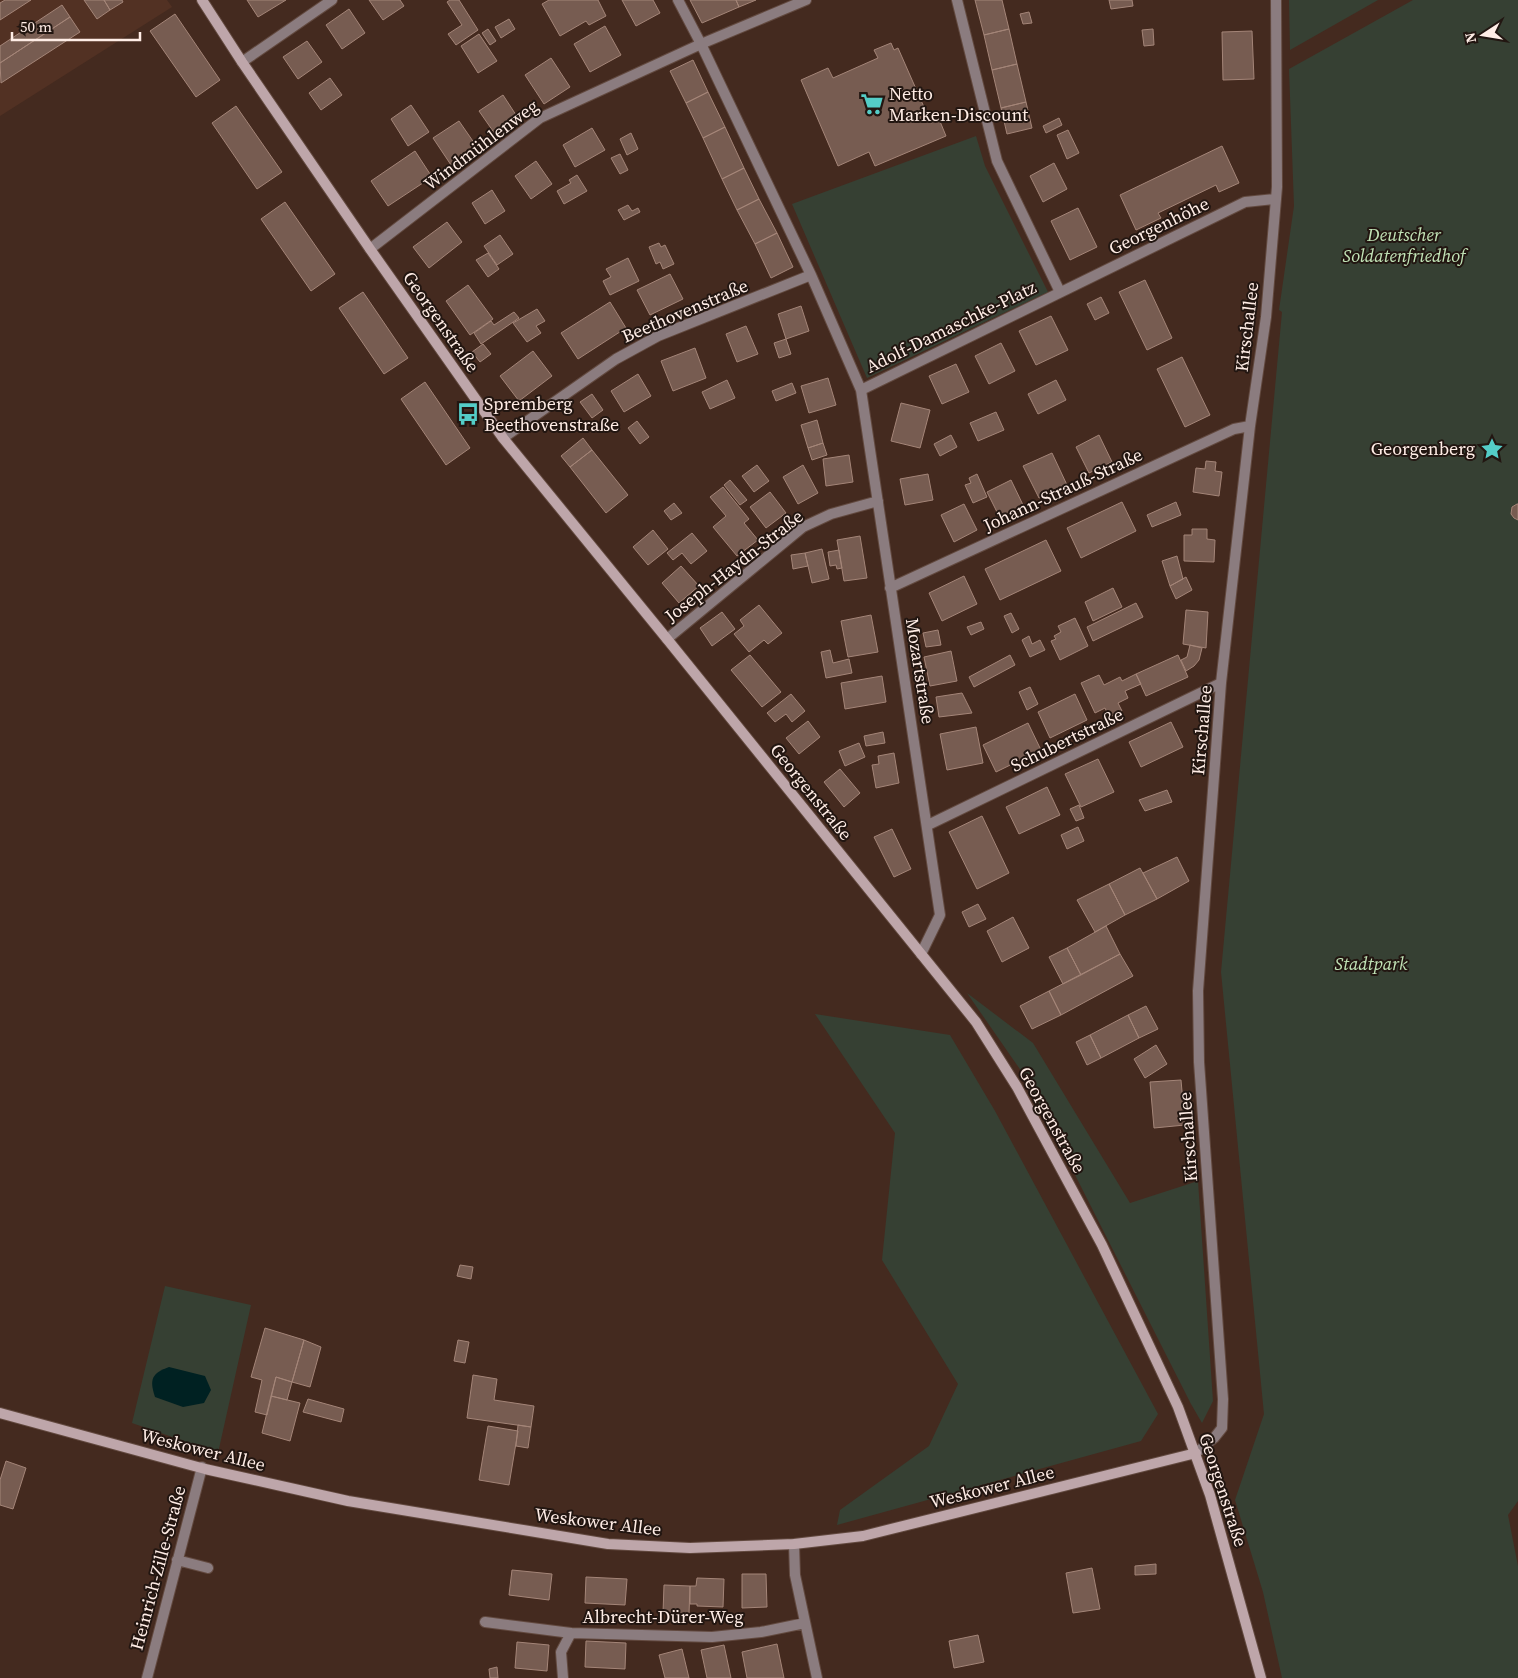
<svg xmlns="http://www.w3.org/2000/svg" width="1518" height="1678" viewBox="0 0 1518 1678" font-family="'Source Serif 4',serif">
<rect width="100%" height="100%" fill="#442a1f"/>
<path fill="#523123" d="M0,0h167l5,7 -172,109z"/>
<path fill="#364033" d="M1289,0h89l-88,50z
M1413,0h105v1501l-10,14 10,51v112h-236l-19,-86 -28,-92 29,-86 -43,-442 61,-660 -3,-2 15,-104 -5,-137z
M976,136l9,30 63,126 -181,86 -75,-174z
M967,993l66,50 97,160 68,-22 15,220 -11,22 -11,-19 -165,-326z
M815,1014l135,21 45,76 163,303 -17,27 -304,84 3,-15 89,-64 29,-62 -76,-124 13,-127z
M165,1286l86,19 -33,148 -86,-30z"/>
<path fill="#002122" d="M169,1367l36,9 6,14 -7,13 -21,4 -28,-10c-6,-18 -3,-24 14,-30z"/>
<path fill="#775c51" stroke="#a48578" d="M5,0h26l-31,20v-17z
M84,0h20l6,10 -13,9z
M104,0h18l1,2 -13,8z
M247,0h39l-28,17z
M369,0h31l4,6 -21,14z
M450,0h9l19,30 -22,15 -8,-11 14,-9 -15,-23z
M549,0h49l8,16 -17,9 -3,-4 -26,15 -18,-32z
M622,0h31l7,13 -24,13z
M690,0h46l3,7 -37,16z
M736,0h20l-17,7z
M975,0h27l7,29 -25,6z
M1109,0h23l1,6 -22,3z
M62,5l8,12 -70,46v-17z
M349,9l16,24 -23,16 -16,-24z
M1029,12l3,11 -9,1 -3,-10z
M175,14l45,66 -24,17 -46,-66z
M70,17l10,15 -79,51 -1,-20z
M509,19l6,10 -14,9 -6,-11z
M605,26l16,29 -31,17 -16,-28z
M488,29l8,12 -6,4 -8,-12z
M1009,29l8,35 -25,6 -8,-35z
M1153,29l1,16 -10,1 -2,-16z
M1252,31l2,48 -31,1 -1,-48z
M479,34l18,27 -19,12 -17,-27z
M307,41l15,21 -24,17 -15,-22z
M891,43l3,7 4,-2 33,75 8,-4 7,17 -71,30 -6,-14 -31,14 -37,-86 27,-12 5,10 45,-20 -4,-8z
M551,58l19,29 -26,17 -19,-29z
M693,60l15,32 -22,11 -16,-32z
M1017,64l9,38 -25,6 -9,-38z
M330,78l12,17 -21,15 -12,-17z
M708,92l17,35 -22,11 -17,-35z
M503,95l15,23 -23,16 -16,-23z
M1026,102l6,26 -25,6 -6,-26z
M411,105l18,27 -21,14 -17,-27z
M236,106l46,66 -25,17 -45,-66z
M1059,118l3,7 -16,8 -3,-7z
M459,121l18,26 -26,18 -18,-27z
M725,127l19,41 -22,11 -19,-41z
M592,128l13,22 -30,17 -12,-22z
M1068,130l11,23 -12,6 -10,-24z
M631,133l7,16 -11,6 -7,-16z
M1222,146l17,37 -20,9 -3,-7 -58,28 3,5 -25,12 -16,-35z
M415,151l17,26 -44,29 -17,-25z
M620,154l8,16 -8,4 -9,-16z
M536,161l16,23 -21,15 -16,-23z
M1054,163l13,26 -24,13 -13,-26z
M744,168l15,31 -22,11 -15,-31z
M577,175l10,16 -23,13 -7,-13 14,-8 -2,-3z
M492,190l13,21 -20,13 -13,-21z
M759,199l18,34 -22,11 -18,-34z
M285,202l50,72 -24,17 -50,-72z
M628,205l4,6 6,-3 2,4 -16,8 -6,-10z
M1078,208l19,39 -27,13 -19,-39z
M447,222l15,20 -33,26 -16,-21z
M777,233l16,34 -22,11 -16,-34z
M500,235l13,19 -16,11 -13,-19z
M659,243l2,4 4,-2 9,19 -11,5 -3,-7 -4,2 -7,-17z
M488,253l11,16 -11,8 -12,-17z
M628,258l11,23 -29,14 -7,-14 8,-4 -5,-8z
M670,274l13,25 -33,16 -13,-25z
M1145,280l27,58 -25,12 -28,-58z
M468,285l25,34 -23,16 -24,-34z
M363,292l45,66 -24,16 -45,-66z
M1101,297l8,16 -14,7 -8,-16z
M610,302l16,26 -48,31 -17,-26z
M801,306l8,25 -23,8 -8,-25z
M537,309l8,12 -9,5 5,7 -14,9 -14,-19z
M514,312l5,6 -38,26 -7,-11 17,-12 3,4z
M1051,316l17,34 -32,15 -17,-34z
M746,326l12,28 -21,8 -11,-28z
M786,339l5,15 -12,4 -5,-15z
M1001,343l14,28 -26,13 -14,-28z
M483,344l8,10 -11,8 -8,-10z
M695,348l11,30 -33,13 -12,-30z
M533,351l19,25 -33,25 -19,-25z
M1182,357l28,58 -25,12 -28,-58z
M956,364l13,28 -27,12 -13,-28z
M638,374l13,22 -27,16 -13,-21z
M828,378l8,27 -27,8 -8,-27z
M727,380l8,18 -25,11 -8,-17z
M1056,380l10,20 -28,14 -10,-20z
M425,382l45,66 -24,17 -45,-66z
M792,383l4,10 -20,8 -4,-10z
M592,394l11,16 -11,8 -12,-16z
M901,403l29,7 -10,38 -29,-7z
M996,412l8,18 -26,11 -8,-18z
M817,420l6,23 -15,5 -7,-23z
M637,421l12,16 -9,7 -12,-16z
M951,435l6,12 -17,9 -6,-12z
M1099,435l13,27 -23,11 -13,-26z
M583,438l9,12 -22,17 -9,-11z
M823,443l4,12 -15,5 -4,-12z
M592,450l36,45 -22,18 -36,-46z
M1052,453l15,32 -28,13 -16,-32z
M849,455l4,27 -27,4 -3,-27z
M1206,461l10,1 -1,9 7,1 -3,24 -26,-4 3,-24 9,1z
M757,465l12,16 -15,11 -12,-16z
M803,465l15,28 -20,11 -15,-27z
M928,474l5,26 -28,5 -5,-26z
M977,474l10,23 -14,6 -8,-18 6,-2 -2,-5z
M730,480l17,20 -7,5 -16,-20z
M1011,480l13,27 -24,11 -13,-26z
M723,487l26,32 -5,4 14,17 -21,16 -24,-29 13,-11 -16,-19z
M770,492l16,21 -20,15 -16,-21z
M1122,502l14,29 -55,27 -14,-30z
M1176,502l5,13 -29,12 -5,-12z
M674,503l8,10 -11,7 -7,-9z
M964,504l13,26 -23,12 -13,-27z
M1517,504h1v16l-4,-2 -3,-4 1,-7z
M1192,529h15v10l8,1 -1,22 -30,-1v-26h8z
M653,530l15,19 -20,16 -15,-18z
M692,533l15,18 -16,13 -9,-11 -9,7 -6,-7z
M860,536l7,42 -23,3 -7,-41z
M1046,540l15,31 -61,29 -15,-31z
M822,549l7,30 -17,4 -7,-30z
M839,550l3,18 -5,1 -1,-4 -6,1 -2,-14z
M805,553l3,13 -15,3 -2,-14z
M1177,556l6,23 -13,7 -8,-25z
M681,566l18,20 -20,17 -17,-20z
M964,576l13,28 -35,17 -13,-28z
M1186,577l6,13 -16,9 -6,-13z
M1113,588l9,19 -29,14 -8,-19z
M1136,603l7,14 -50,24 -6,-14z
M759,605l23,28 -14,11 -4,-4 -15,12 -15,-18 10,-8 -4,-6z
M1186,610l22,2 -2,36 -23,-4z
M722,612l13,17 -23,17 -12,-18z
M1011,613l8,16 -7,4 -8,-17z
M871,615l7,37 -30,5 -7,-36z
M1075,618l13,28 -28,14 -9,-19 5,-2 -2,-3 7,-4 -3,-6z
M981,622l3,7 -13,6 -4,-8z
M938,630l3,15 -15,2 -3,-14z
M1029,636l3,8 8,-4 5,10 -15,7 -8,-17z
M1190,645l12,3 -3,12 -5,6 -8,5 -5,-11 6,-3z
M830,650l3,13 16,-4 3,14 -26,5 -5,-26z
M951,651l6,30 -27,5 -6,-29z
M750,655l31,37 -19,15 -31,-37z
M1010,655l5,10 -41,22 -5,-10z
M1178,655l10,22 -42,19 -10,-22z
M1136,674l5,10 -16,7 3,7 -10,5 4,8 -13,6 -4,-9 -10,5 -14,-30 18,-8 5,10 16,-8 2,4z
M882,676l4,26 -41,7 -4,-26z
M1030,687l8,17 -11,6 -8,-18z
M962,693l10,20 -33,4 -3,-20z
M791,694l14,17 -13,11 -6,-8 -11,8 -8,-9z
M1075,694l12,26 -37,18 -12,-26z
M808,721l12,16 -21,17 -13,-16z
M1171,722l12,25 -42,20 -12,-25z
M1028,723l13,27 -45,22 -13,-27z
M976,727l7,36 -36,7 -7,-36z
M883,732l2,11 -19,3 -2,-10z
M859,743l6,14 -20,9 -6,-15z
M894,753l5,30 -23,5 -4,-23 7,-1 -1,-8z
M1098,759l16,33 -33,15 -16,-33z
M840,769l20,24 -16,14 -20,-25z
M1047,787l13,28 -41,19 -13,-27z
M1167,790l5,12 -27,9 -6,-11z
M1079,805l5,13 -8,3 -6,-12z
M982,816l27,57 -32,16 -28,-57z
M1078,827l6,14 -17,8 -6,-14z
M892,829l19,40 -17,8 -20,-40z
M1177,857l12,24 -32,18 -14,-26z
M1140,868l17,31 -32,16 -16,-31z
M1109,884l16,31 -30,17 -18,-32z
M978,904l8,15 -17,8 -7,-15z
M1013,917l16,31 -27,14 -15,-31z
M1106,926l14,28 -39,21 -14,-27z
M1067,948l14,27 -18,9 -14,-27z
M1120,954l13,22 -72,39 -12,-24z
M1049,991l12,24 -29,14 -12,-23z
M1146,1006l12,23 -19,9 -11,-23z
M1128,1015l11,23 -38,20 -11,-23z
M1090,1035l11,23 -14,7 -11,-23z
M1156,1045l11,19 -22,14 -11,-19z
M1181,1080l4,45 -31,3 -4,-46z
M460,1265l13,2 -2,12 -14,-3z
M265,1328l39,12 -12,42 -16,-5 -9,38 -12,-3 7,-32 -11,-3z
M304,1340l17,7 -11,40 -18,-5z
M458,1340l11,2 -4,21 -11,-2z
M473,1375l24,4 -3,21 40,6 -3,21 -64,-9z
M276,1377l16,5 -5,18 -16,-4z
M271,1396l29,7 -10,38 -28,-8z
M308,1399l36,10 -3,13 -38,-10z
M518,1425l13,2 -3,21 -12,-2z
M488,1426l30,5 -9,54 -30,-5z
M6,1461l20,7 -13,41 -13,-4v-25z
M1156,1564v10l-21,1v-9z
M1092,1568l8,41 -27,4 -7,-40z
M512,1570l40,4 -3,26 -40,-5z
M742,1574h24l1,33 -25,1z
M586,1577l41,2 -2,26 -40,-2z
M697,1578l27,1 -1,28 -26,-1v-2h-7v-18h6z
M664,1585l26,1 -1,28 -26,-1z
M978,1635l6,27 -30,6 -5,-27z
M586,1641l40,2 -1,26 -40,-2z
M517,1642l32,3 -2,26 -32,-3z
M777,1644l7,34h-37l-5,-26z
M724,1645l7,33h-24l-6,-28z
M682,1649l7,29h-24l-6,-23z
M497,1667l1,11h-8l-1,-9z"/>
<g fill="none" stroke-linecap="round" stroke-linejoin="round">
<defs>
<path id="street" d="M678,0l23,44 110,231 50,115 79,525 -19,39
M957,0l40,161 63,131
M242,62l90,-62
M370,249l170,-131 161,-74 105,-44
M861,390l384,-188 30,-3
M503,438l113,-79 42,-23 153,-61
M890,588l344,-159 16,-3
M667,639l136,-112 28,-13 47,-13
M928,825l293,-142
M1196,1453l18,-15 8,-10 1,-29 -24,-337 -1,-71 23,-308 29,-257 16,-109 11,-130 -1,-187
M794,1544l1,31 22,103
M177,1560l31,8
M485,1622l86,11
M147,1678l55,-211
M563,1678l-2,-26 10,-19 141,4 49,-5 44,-9"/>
<path id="secondary" d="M202,0l40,62 128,187 133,189 164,201 309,383 41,65 85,158 76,162 32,88 51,183
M0,1413l205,56 143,32 260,43 82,4 104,-4 69,-8 333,-83"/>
</defs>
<use href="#street" stroke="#62493f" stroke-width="12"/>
<use href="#secondary" stroke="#62493f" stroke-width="12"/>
<use href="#street" stroke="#8b7c7f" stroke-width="10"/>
<use href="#secondary" stroke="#bea6aa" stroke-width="10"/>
</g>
<defs>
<symbol id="supermarket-bare" viewBox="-9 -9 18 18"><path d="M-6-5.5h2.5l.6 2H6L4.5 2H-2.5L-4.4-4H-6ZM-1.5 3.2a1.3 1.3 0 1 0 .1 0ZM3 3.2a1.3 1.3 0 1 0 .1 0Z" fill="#54cdc7" stroke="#221611" stroke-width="2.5" paint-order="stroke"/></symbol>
<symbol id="bus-bare" viewBox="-9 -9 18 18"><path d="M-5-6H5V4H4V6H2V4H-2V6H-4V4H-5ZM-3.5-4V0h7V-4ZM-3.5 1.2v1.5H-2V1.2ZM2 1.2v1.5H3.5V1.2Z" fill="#54cdc7" stroke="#221611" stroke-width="2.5" paint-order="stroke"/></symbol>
<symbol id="sight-bare" viewBox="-9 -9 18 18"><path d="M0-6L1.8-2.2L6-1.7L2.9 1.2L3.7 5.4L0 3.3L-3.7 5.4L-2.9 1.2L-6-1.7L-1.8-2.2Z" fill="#54cdc7" stroke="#221611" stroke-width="2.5" paint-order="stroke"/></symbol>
</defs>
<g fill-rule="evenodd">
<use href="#supermarket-bare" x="856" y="88" width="32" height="32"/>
<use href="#bus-bare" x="452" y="398" width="32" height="32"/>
<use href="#sight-bare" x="1476" y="433" width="32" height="32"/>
</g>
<g text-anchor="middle" stroke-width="4" stroke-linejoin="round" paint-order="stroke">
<g font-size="18" fill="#ffede6" stroke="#221611" text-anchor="start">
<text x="889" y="100">Netto<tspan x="889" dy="21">Marken-Discount</tspan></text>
<text x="484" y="410">Spremberg<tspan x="484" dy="21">Beethovenstraße</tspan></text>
<text x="1475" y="455" text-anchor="end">Georgenberg</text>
</g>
<g font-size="18" fill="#ffede6" stroke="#221611">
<text transform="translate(481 145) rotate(-37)" y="6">Windmühlenweg</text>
<text transform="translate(1159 226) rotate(-26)" y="6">Georgenhöhe</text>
<text transform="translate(685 311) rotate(-23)" y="6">Beethovenstraße</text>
<text transform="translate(441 322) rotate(55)" y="6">Georgenstraße</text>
<text transform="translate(951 327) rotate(-26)" y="6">Adolf-Damaschke-Platz</text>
<text transform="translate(1247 327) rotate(-83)" y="6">Kirschallee</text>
<text transform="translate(1063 490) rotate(-25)" y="6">Johann-Strauß-Straße</text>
<text transform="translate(734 566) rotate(-38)" y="6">Joseph-Haydn-Straße</text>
<text transform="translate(920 671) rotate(81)" y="6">Mozartstraße</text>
<text transform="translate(1202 730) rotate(-85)" y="6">Kirschallee</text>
<text transform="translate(1067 740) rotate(-26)" y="6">Schubertstraße</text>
<text transform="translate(811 792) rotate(51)" y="6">Georgenstraße</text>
<text transform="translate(1052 1120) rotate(61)" y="6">Georgenstraße</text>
<text transform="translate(1188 1137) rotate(-94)" y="6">Kirschallee</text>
<text transform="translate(203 1450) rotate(14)" y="6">Weskower Allee</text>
<text transform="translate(992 1487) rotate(-14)" y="6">Weskower Allee</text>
<text transform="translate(1223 1490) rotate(72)" y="6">Georgenstraße</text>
<text transform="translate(598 1522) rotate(7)" y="6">Weskower Allee</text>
<text transform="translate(158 1568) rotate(-75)" y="6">Heinrich-Zille-Straße</text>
<text x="663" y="1623">Albrecht-Dürer-Weg</text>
</g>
<g font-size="18" font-style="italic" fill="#c2e4b7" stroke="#221611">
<text x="1404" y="241">Deutscher<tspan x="1404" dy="21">Soldatenfriedhof</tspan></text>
<text x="1371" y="970">Stadtpark</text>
</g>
</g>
<g transform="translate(1483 35) rotate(258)" stroke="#221611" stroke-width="4" paint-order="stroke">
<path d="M0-4L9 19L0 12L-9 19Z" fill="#ffede6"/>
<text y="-8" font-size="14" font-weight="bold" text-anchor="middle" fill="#ffede6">N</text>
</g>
<path d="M12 32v8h128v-8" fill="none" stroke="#ffede6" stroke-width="2.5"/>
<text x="20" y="32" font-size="15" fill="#ffede6" stroke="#221611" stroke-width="4" paint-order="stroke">50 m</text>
</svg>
